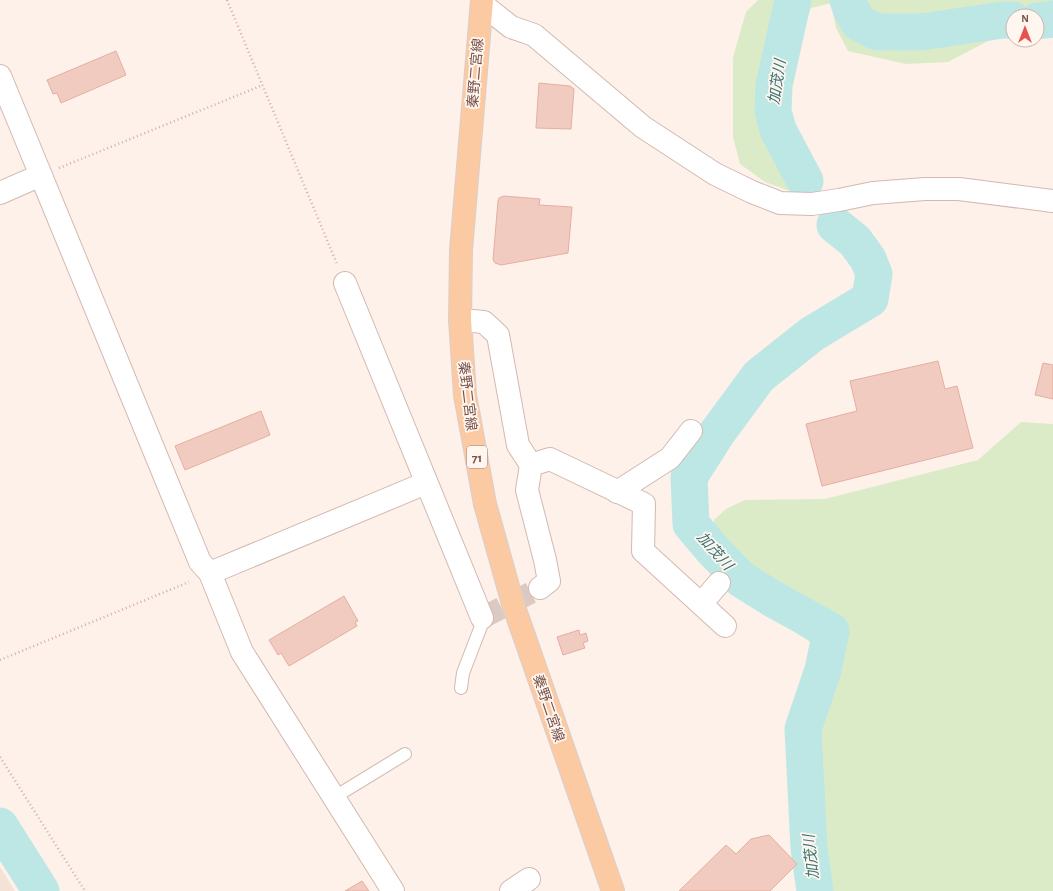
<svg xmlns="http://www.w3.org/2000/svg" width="1053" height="891" viewBox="0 0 1053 891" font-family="'Alegreya Sans','Noto Sans JP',sans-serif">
<rect width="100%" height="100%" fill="#fdf1e9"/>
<path fill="#f5e2d7" d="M0,867l15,24h-15z"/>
<path fill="#dcebc7" d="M758,0h295v25l-10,5h-6v-14h-24v16l-25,9 -40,21 -42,2 -58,-13 -12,-23 -5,-25 -20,5 -29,69 -2,25 8,23 4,18 21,22 5,14 -12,11h-19l-22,-8 -25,-18 -7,-27v-80l13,-45z
M1021,422l32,2v467h-228l-5,-153 -7,-94 -21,-14 -29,-24 -35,-35 -12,-28 -2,-23 12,-11 19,-9 80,-1 153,-39z"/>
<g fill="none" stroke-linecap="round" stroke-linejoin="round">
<path stroke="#bde7e5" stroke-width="37" d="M793,0l-19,85 -1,26 5,19 27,51
M848,0l3,9 8,14 18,9h44l82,-12h10
M1037,21l16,-2
M0,826l41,65
M815,891l-6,-43 -6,-119 20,-59 8,-39 -58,-32 -32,-20 -28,-29 -22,-26 -2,-47 28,-44 42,-57 53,-42 58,-35 4,-25 -6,-15 -13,-18 -20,-16"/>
</g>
<path fill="#f2cbc0" stroke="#e5aea0" d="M116,51l10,24 -65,28 -4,-10 -4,1 -6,-14z
M539,83l31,3 4,3 -3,40 -35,-1z
M504,196l36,3 -1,6 33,2 -4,46 -67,12 -6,-2 -2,-3 5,-59 1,-3z
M938,361l7,28 12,-3 16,62 -151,38 -16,-62 51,-13 -7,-30z
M1043,363l10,2v34l-18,-4z
M261,411l9,24 -85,35 -10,-24z
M344,596l14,25 -3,1 2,4 -68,40 -8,-13 -3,2 -9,-15z
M579,630l1,5 6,-2 2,8 -5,2 2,5 -22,7 -6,-18z
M769,835l28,29 -27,27h-91l47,-46 10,9 15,-15z
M362,881l7,10h-24z"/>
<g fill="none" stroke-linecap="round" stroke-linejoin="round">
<path stroke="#dccac2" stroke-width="22" stroke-dasharray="22 11" stroke-linecap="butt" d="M482,618l58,-30"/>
<defs>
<path id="service" d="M461,688l2,-15 20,-52 -1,-3
M333,798l72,-44"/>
<path id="minor" d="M0,76l200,486 10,11 32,79 151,239
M0,193l41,-18
M345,283l137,335
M460,320l24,2 14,13 20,110 13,20 -4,25 18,70 4,21 -9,7
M531,465l19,-6 94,45 -1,47 82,75
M617,492l53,-34 21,-27
M210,573l216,-90
M701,604l18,-21
M511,891l18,-12"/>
<path id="tertiary" d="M482,4l29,23 23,8 109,92 72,47 37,18 28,11 32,1 27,-4 34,-7 52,-4h34l94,12"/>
<path id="primary" d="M482,0l-21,250 -1,70 5,75 20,109 28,100 100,287"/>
</defs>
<use href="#service" stroke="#d2b9b1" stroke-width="14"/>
<use href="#minor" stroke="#d2b9b1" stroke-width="24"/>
<use href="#tertiary" stroke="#d2b9b1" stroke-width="24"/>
<use href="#primary" stroke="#d9cfcd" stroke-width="24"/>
<path stroke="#d8ada3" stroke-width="2.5" stroke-dasharray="1 3" stroke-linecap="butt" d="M227,0l110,264
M59,168l204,-83
M0,660l189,-78
M0,757l85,134"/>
<use href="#service" stroke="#fff" stroke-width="12"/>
<use href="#minor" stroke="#fff" stroke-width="22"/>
<use href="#tertiary" stroke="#fff" stroke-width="22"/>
<use href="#primary" stroke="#fbc9a2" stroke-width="22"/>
</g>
<g text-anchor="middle" stroke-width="3.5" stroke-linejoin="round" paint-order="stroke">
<rect fill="#fff6f0" stroke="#a0847d" stroke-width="1" x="467" y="446" width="20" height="22" rx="3"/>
<g font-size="13" font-weight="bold" fill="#78534c">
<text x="477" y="462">71</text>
</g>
<g font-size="14" fill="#78534c" stroke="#fff6f0">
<text transform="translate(475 73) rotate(-85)" y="5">秦野二宮線</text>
<text transform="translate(468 396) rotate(83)" y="5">秦野二宮線</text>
<text transform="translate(549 708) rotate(71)" y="5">秦野二宮線</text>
</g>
<g font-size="15" font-style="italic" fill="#3c7674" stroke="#fff6f0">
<text transform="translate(777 82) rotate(-81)" y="5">加茂川</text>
<text transform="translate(715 551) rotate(48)" y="5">加茂川</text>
<text transform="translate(811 857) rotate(-96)" y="5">加茂川</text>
</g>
</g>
<g transform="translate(1025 28)"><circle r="19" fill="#fff6f0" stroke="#c9b5ae"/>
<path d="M0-3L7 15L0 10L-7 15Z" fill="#e6534e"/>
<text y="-6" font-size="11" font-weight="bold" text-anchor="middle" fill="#78534c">N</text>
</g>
</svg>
